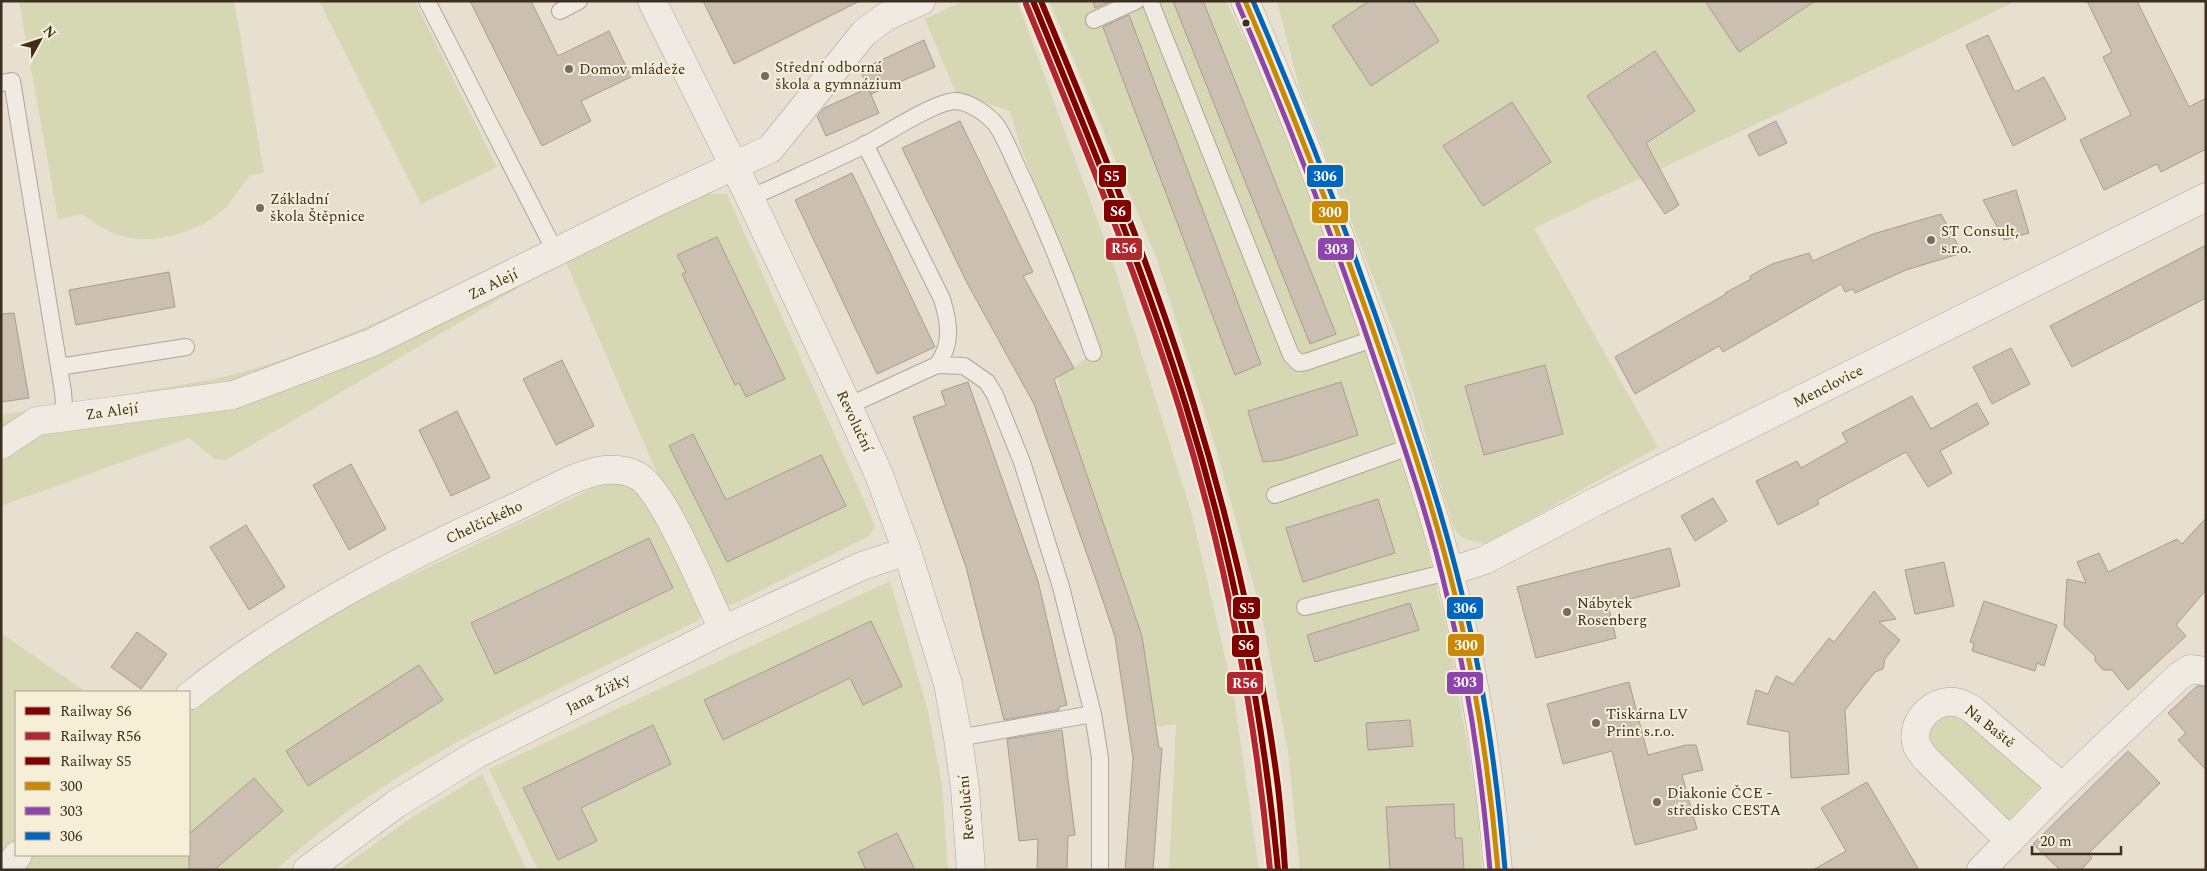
<svg xmlns="http://www.w3.org/2000/svg" width="2207" height="871" viewBox="0 0 2207 871" font-family="Spectral,serif">
<rect width="100%" height="100%" fill="#e7e0d1"/>
<path fill="#d6d7b3" d="M19,1h215l30,172 -14,2c-8,10 -15,21 -23,31 -20,21 -56,34 -85,33 -22,0 -43,-12 -60,-25l-24,5z
M319,1h96l82,166 -76,37z
M963,1h54l94,256 80,254 42,180 26,179h-90l7,-146 -21,3 -12,-85 -6,-21 -77,-226 -2,-18 16,-9 25,-21 -79,-202 -10,-34 -54,-18 -31,-74z
M1049,1h177l45,93 37,96 65,176 43,137 33,136 28,163 5,68h-182l-12,-118 -27,-140 -45,-164 -60,-191z
M1277,1h739l-86,42 -396,185 124,219 -173,97c-12,-3 -23,-4 -31,-15l-57,-190 -98,-252z
M692,193l35,1 148,331 -6,11 -139,70 -9,-5 -59,-116 -97,-225z
M511,259l7,29 -292,172 -11,-1 -26,-21 -188,68v-91l209,-35c107,-24 203,-75 301,-121z
M608,481l18,3 17,9 59,116 -3,11c-144,72 -304,139 -423,250h-275v-237l85,59h-70v163h173v-149l177,-117 6,5z
M890,581l38,130 14,74 6,85h-410l-49,-101z
M1958,713l83,73 -33,35 -78,-69 -3,-25 6,-8z
M482,774l45,96h-189l73,-52z"/>
<path fill="#cbbfb2" stroke="#a89c90" d="M470,1h61l27,55 51,-25 22,46 -50,24 10,20 -49,25z
M703,1h157l-126,63z
M1093,1h18l-16,7z
M1173,1h30l133,333 -26,10z
M1369,1h44l26,40 -68,45 -39,-60z
M1705,1h110l-76,51z
M2087,1h50l52,106 17,-9v51l-45,23 -4,-8 -53,26 -24,-50 51,-25 -28,-58 9,-5z
M1129,15l132,349 -26,11 -132,-348z
M1988,35l27,57 29,-15 22,42 -53,27 -47,-101z
M924,40l11,27 -64,27 -11,-24z
M1655,51l40,60 -49,32 33,62 -14,9 -78,-118z
M868,88l11,25 -53,23 -9,-20 7,-8z
M1512,102l39,60 -68,44 -40,-60z
M960,121l73,151 -10,4 51,92 -20,11 88,257 17,112h3l-9,122h-28l8,-112 -18,-121 -18,-54 -63,-179 -67,-121 -65,-135z
M1776,121l11,22 -28,13 -11,-21z
M852,173l83,174 -58,27 -82,-174z
M2016,190l13,43 -25,7 -21,-40z
M1941,214l21,39 -56,17 -51,23 -2,-4 -8,3 -4,-8 -118,68 -4,-6 -84,48 -20,-37 111,-63 -1,-1 26,-14 -1,-3 22,-12 37,-11 4,8 60,-27z
M717,237l68,142 -39,18 -7,-14 -4,2 -53,-111 4,-2 -9,-17z
M2206,245v53l-134,69 -22,-41z
M169,272l6,35 -99,18 -7,-35z
M14,313l15,85 -28,4v-88z
M2011,348l19,36 -38,20 -19,-37z
M562,360l32,66 -38,19 -33,-66z
M1545,365l18,69 -79,21 -19,-69z
M968,382l70,199 29,124 -8,2v3l-55,10 -38,-153 -53,-150 33,-12 -5,-14z
M1341,382l17,53 -76,25 -19,2 -15,-51z
M1912,396l19,33 46,-26 12,21 -49,27 12,22 -24,14 -22,-35 -89,48 2,4 -41,21 -22,-44 41,-20 4,7 46,-26 -5,-9z
M457,411l33,67 -39,18 -32,-66z
M693,434l33,66 95,-45 25,51 -119,56 -58,-116z
M351,464l35,65 -37,21 -36,-65z
M1713,498l14,23 -32,20 -14,-25z
M1378,499l17,54 -92,29 -17,-54z
M2206,518v72l-30,35 10,11 -58,54 -16,-20h-9l-8,-9v-5l-31,-30 3,-47 19,4 -9,-21 22,-9 9,19 69,-33 5,5z
M246,525l39,62 -36,23 -39,-63z
M649,538l24,50 -178,86 -24,-51z
M1670,548l10,38 -72,19 8,33 -80,20 -19,-71z
M1944,562l10,44 -39,8 -10,-44z
M1874,591l22,28 -17,3 21,18 -15,19 -2,10 -8,3 -30,38 4,64 -58,4 -2,-46 -42,-8 9,-34 12,4 8,-18 17,8 36,-46 5,4z
M1984,601l73,24 -13,41 -7,-3 -2,8 -63,-20 2,-8 -4,-1z
M1410,603l9,27 -104,32 -8,-27z
M871,621l31,65 -39,19 -13,-27 -127,62 -19,-40z
M137,632l30,22 -26,35 -30,-22z
M419,665l24,35 -135,86 -22,-35z
M1629,682l19,73 38,-10h10l7,25 -21,5 15,54 -62,16 -23,-94 -49,13 -16,-60z
M2197,686h9v84l-28,-30 8,-7 -18,-20z
M1410,720l3,26 -45,4 -2,-27z
M653,725l18,39 -90,44 16,33 -39,19 -35,-72z
M1062,730l13,105 -7,1 -1,34h-30l1,-31 -19,2 -12,-102z
M2128,751l32,32 -72,71 4,4 -11,12h-21l-27,-26z
M254,778l29,33 -69,59h-25v-36z
M1867,782l52,88h-106l33,-19 -25,-43z
M1454,804l1,34h7l2,32h-74l-4,-63z
M897,833l18,37h-49l-8,-18z"/>
<g fill="none" stroke-linecap="round" stroke-linejoin="round">
<defs>
<path id="service" d="M427,1l129,252
M1150,1l141,354 8,8 7,-1 70,-24
M560,11l19,-10
M1094,20l42,-19
M1,83l11,-2 51,311 2,27
M865,144l77,155c7,23 11,45 -5,66l27,1 23,16 8,13 27,67 39,125 32,127 7,44v112
M750,198c39,-18 79,-35 117,-54 20,-11 69,-43 89,-43 14,1 33,14 41,25 10,15 17,35 25,51 27,58 50,116 71,176
M59,367l127,-20
M848,406l89,-41
M1275,495l137,-49
M1305,607l143,-35
M958,738l135,-24"/>
<path id="minor" d="M652,1l98,197 98,208 31,69 28,76 41,133 10,54 7,50 6,82
M1245,1c57,130 107,263 151,397 24,74 49,148 65,224 18,81 30,164 37,248
M1,445l36,-24 196,-26 138,-52 282,-139 117,-55 94,-116 21,-16 36,-16
M1448,572l37,-12 110,-58 611,-305
M189,696c99,-79 214,-138 329,-190 26,-12 60,-33 87,-36 12,-1 23,0 33,6 26,14 70,123 85,154
M2010,841l-84,-82c-3,-4 -7,-9 -9,-13 -8,-23 15,-47 38,-44 6,1 12,4 18,8l89,77
M5,870l13,-15
M307,870l89,-66 81,-50 246,-124 139,-64 45,-15
M1981,870l81,-83 116,-110 12,-8 16,2"/>
</defs>
<use href="#service" stroke="#ada599" stroke-width="18"/>
<use href="#minor" stroke="#ada599" stroke-width="29"/>
<use href="#service" stroke="#efebe3" stroke-width="16"/>
<use href="#minor" stroke="#efebe3" stroke-width="28"/>
<defs>
<path id="bus-1" d="M1245,1c54,126 103,254 147,384 23,69 46,139 63,210 21,90 35,182 43,275"/>
<path id="bus-2" d="M1238,4c54,126 103,253 146,383 23,69 47,138 63,209 22,90 35,181 43,274"/>
<path id="bus-3" d="M1253,1c54,125 102,251 145,380 23,69 46,138 63,209 23,92 36,185 44,279"/>
</defs>
<use href="#bus-1" stroke="#f7eed8" stroke-width="9"/>
<use href="#bus-2" stroke="#f7eed8" stroke-width="9"/>
<use href="#bus-3" stroke="#f7eed8" stroke-width="9"/>
<use href="#bus-1" stroke="#c88808" stroke-width="5"/>
<use href="#bus-2" stroke="#8e44ad" stroke-width="5"/>
<use href="#bus-3" stroke="#0065bd" stroke-width="5"/>
<defs>
<path id="rail-1" d="M1033,1c55,134 110,267 153,405 47,151 77,307 92,464"/>
<path id="rail-2" d="M1026,4c55,133 110,266 153,403 47,151 76,306 91,463"/>
<path id="rail-3" d="M1041,1c55,133 111,267 153,405 37,121 66,247 83,373 4,30 6,60 8,90"/>
</defs>
<use href="#rail-1" stroke="#f7eed8" stroke-width="10"/>
<use href="#rail-2" stroke="#f7eed8" stroke-width="10"/>
<use href="#rail-3" stroke="#f7eed8" stroke-width="10"/>
<use href="#rail-1" stroke="#800000" stroke-width="6"/>
<use href="#rail-2" stroke="#b2272f" stroke-width="6"/>
<use href="#rail-3" stroke="#800000" stroke-width="6"/>
</g>
<circle fill="#3d2e20" stroke="#f7eed8" stroke-width="2" cx="1246" cy="23" r="4.5"/>
<g fill="#786c5e" stroke="#f7eed8" stroke-width="2">
<circle cx="569" cy="69" r="5"/>
<circle cx="765" cy="76" r="5"/>
<circle cx="260" cy="208" r="5"/>
<circle cx="1931" cy="240" r="5"/>
<circle cx="1567" cy="612" r="5"/>
<circle cx="1596" cy="723" r="5"/>
<circle cx="1657" cy="802" r="5"/>
</g>
<g text-anchor="middle" stroke-width="4" stroke-linejoin="round" paint-order="stroke">
<g font-size="15" fill="#3d2e20" stroke="#f7eed8" text-anchor="start">
<text x="775" y="72">Střední odborná<tspan x="775" dy="17">škola a gymnázium</tspan></text>
<text x="579" y="74">Domov mládeže</text>
<text x="270" y="204">Základní<tspan x="270" dy="17">škola Štěpnice</tspan></text>
<text x="1941" y="236">ST Consult,<tspan x="1941" dy="17">s.r.o.</tspan></text>
<text x="1577" y="608">Nábytek<tspan x="1577" dy="17">Rosenberg</tspan></text>
<text x="1606" y="719">Tiskárna LV<tspan x="1606" dy="17">Print s.r.o.</tspan></text>
<text x="1667" y="798">Diakonie ČCE -<tspan x="1667" dy="17">středisko CESTA</tspan></text>
</g>
<g font-size="15" fill="#3d2e20" stroke="#f7eed8">
<text transform="translate(493 284) rotate(-26)" y="5">Za Alejí</text>
<text transform="translate(1828 386) rotate(-27)" y="5">Menclovice</text>
<text transform="translate(112 411) rotate(-8)" y="5">Za Alejí</text>
<text transform="translate(855 421) rotate(65)" y="5">Revoluční</text>
<text transform="translate(484 522) rotate(-25)" y="5">Chelčického</text>
<text transform="translate(598 693) rotate(-27)" y="5">Jana Žižky</text>
<text transform="translate(1990 726) rotate(38)" y="5">Na Baště</text>
<text transform="translate(966 808) rotate(-95)" y="5">Revoluční</text>
</g>
</g>
<g stroke="#f7eed8" stroke-width="2">
<rect x="1098" y="164" width="29" height="24" rx="5" fill="#800000"/>
<rect x="1306" y="164" width="38" height="24" rx="5" fill="#0065bd"/>
<rect x="1103" y="199" width="29" height="24" rx="5" fill="#800000"/>
<rect x="1311" y="200" width="38" height="24" rx="5" fill="#c88808"/>
<rect x="1105" y="237" width="38" height="24" rx="5" fill="#b2272f"/>
<rect x="1317" y="237" width="38" height="24" rx="5" fill="#8e44ad"/>
<rect x="1446" y="596" width="38" height="24" rx="5" fill="#0065bd"/>
<rect x="1232" y="596" width="29" height="24" rx="5" fill="#800000"/>
<rect x="1447" y="633" width="38" height="24" rx="5" fill="#c88808"/>
<rect x="1231" y="634" width="29" height="24" rx="5" fill="#800000"/>
<rect x="1446" y="671" width="38" height="24" rx="5" fill="#8e44ad"/>
<rect x="1226" y="671" width="38" height="24" rx="5" fill="#b2272f"/>
</g>
<g font-size="14" text-anchor="middle" font-weight="bold" fill="#fff">
<text x="1112" y="181">S5</text>
<text x="1325" y="181">306</text>
<text x="1118" y="216">S6</text>
<text x="1330" y="217">300</text>
<text x="1124" y="253">R56</text>
<text x="1336" y="254">303</text>
<text x="1465" y="613">306</text>
<text x="1247" y="613">S5</text>
<text x="1466" y="650">300</text>
<text x="1246" y="650">S6</text>
<text x="1465" y="687">303</text>
<text x="1245" y="688">R56</text>
</g>
<rect width="2207" height="871" fill="none" stroke="#3d2e20" stroke-width="5"/>
<rect x="15" y="691" width="175" height="165" fill="#f7eed8" stroke="#ada18e"/>
<rect x="25" y="707" width="25" height="8" fill="#800000" stroke="#ada18e"/>
<text x="60" y="716" font-size="15" fill="#3d2e20">Railway S6</text>
<rect x="25" y="732" width="25" height="8" fill="#b2272f" stroke="#ada18e"/>
<text x="60" y="741" font-size="15" fill="#3d2e20">Railway R56</text>
<rect x="25" y="757" width="25" height="8" fill="#800000" stroke="#ada18e"/>
<text x="60" y="766" font-size="15" fill="#3d2e20">Railway S5</text>
<rect x="25" y="782" width="25" height="8" fill="#c88808" stroke="#ada18e"/>
<text x="60" y="791" font-size="15" fill="#3d2e20">300</text>
<rect x="25" y="807" width="25" height="8" fill="#8e44ad" stroke="#ada18e"/>
<text x="60" y="816" font-size="15" fill="#3d2e20">303</text>
<rect x="25" y="832" width="25" height="8" fill="#0065bd" stroke="#ada18e"/>
<text x="60" y="841" font-size="15" fill="#3d2e20">306</text>
<g transform="translate(40 40) rotate(50)" stroke="#f7eed8" stroke-width="4" paint-order="stroke">
<path d="M0-4L9 19L0 12L-9 19Z" fill="#3d2e20"/>
<text y="-8" font-size="14" font-weight="bold" text-anchor="middle" fill="#3d2e20">N</text>
</g>
<path d="M2032 846v8h89v-8" fill="none" stroke="#3d2e20" stroke-width="2.5"/>
<text x="2040" y="846" font-size="15" fill="#3d2e20" stroke="#f7eed8" stroke-width="4" paint-order="stroke">20 m</text>
</svg>
